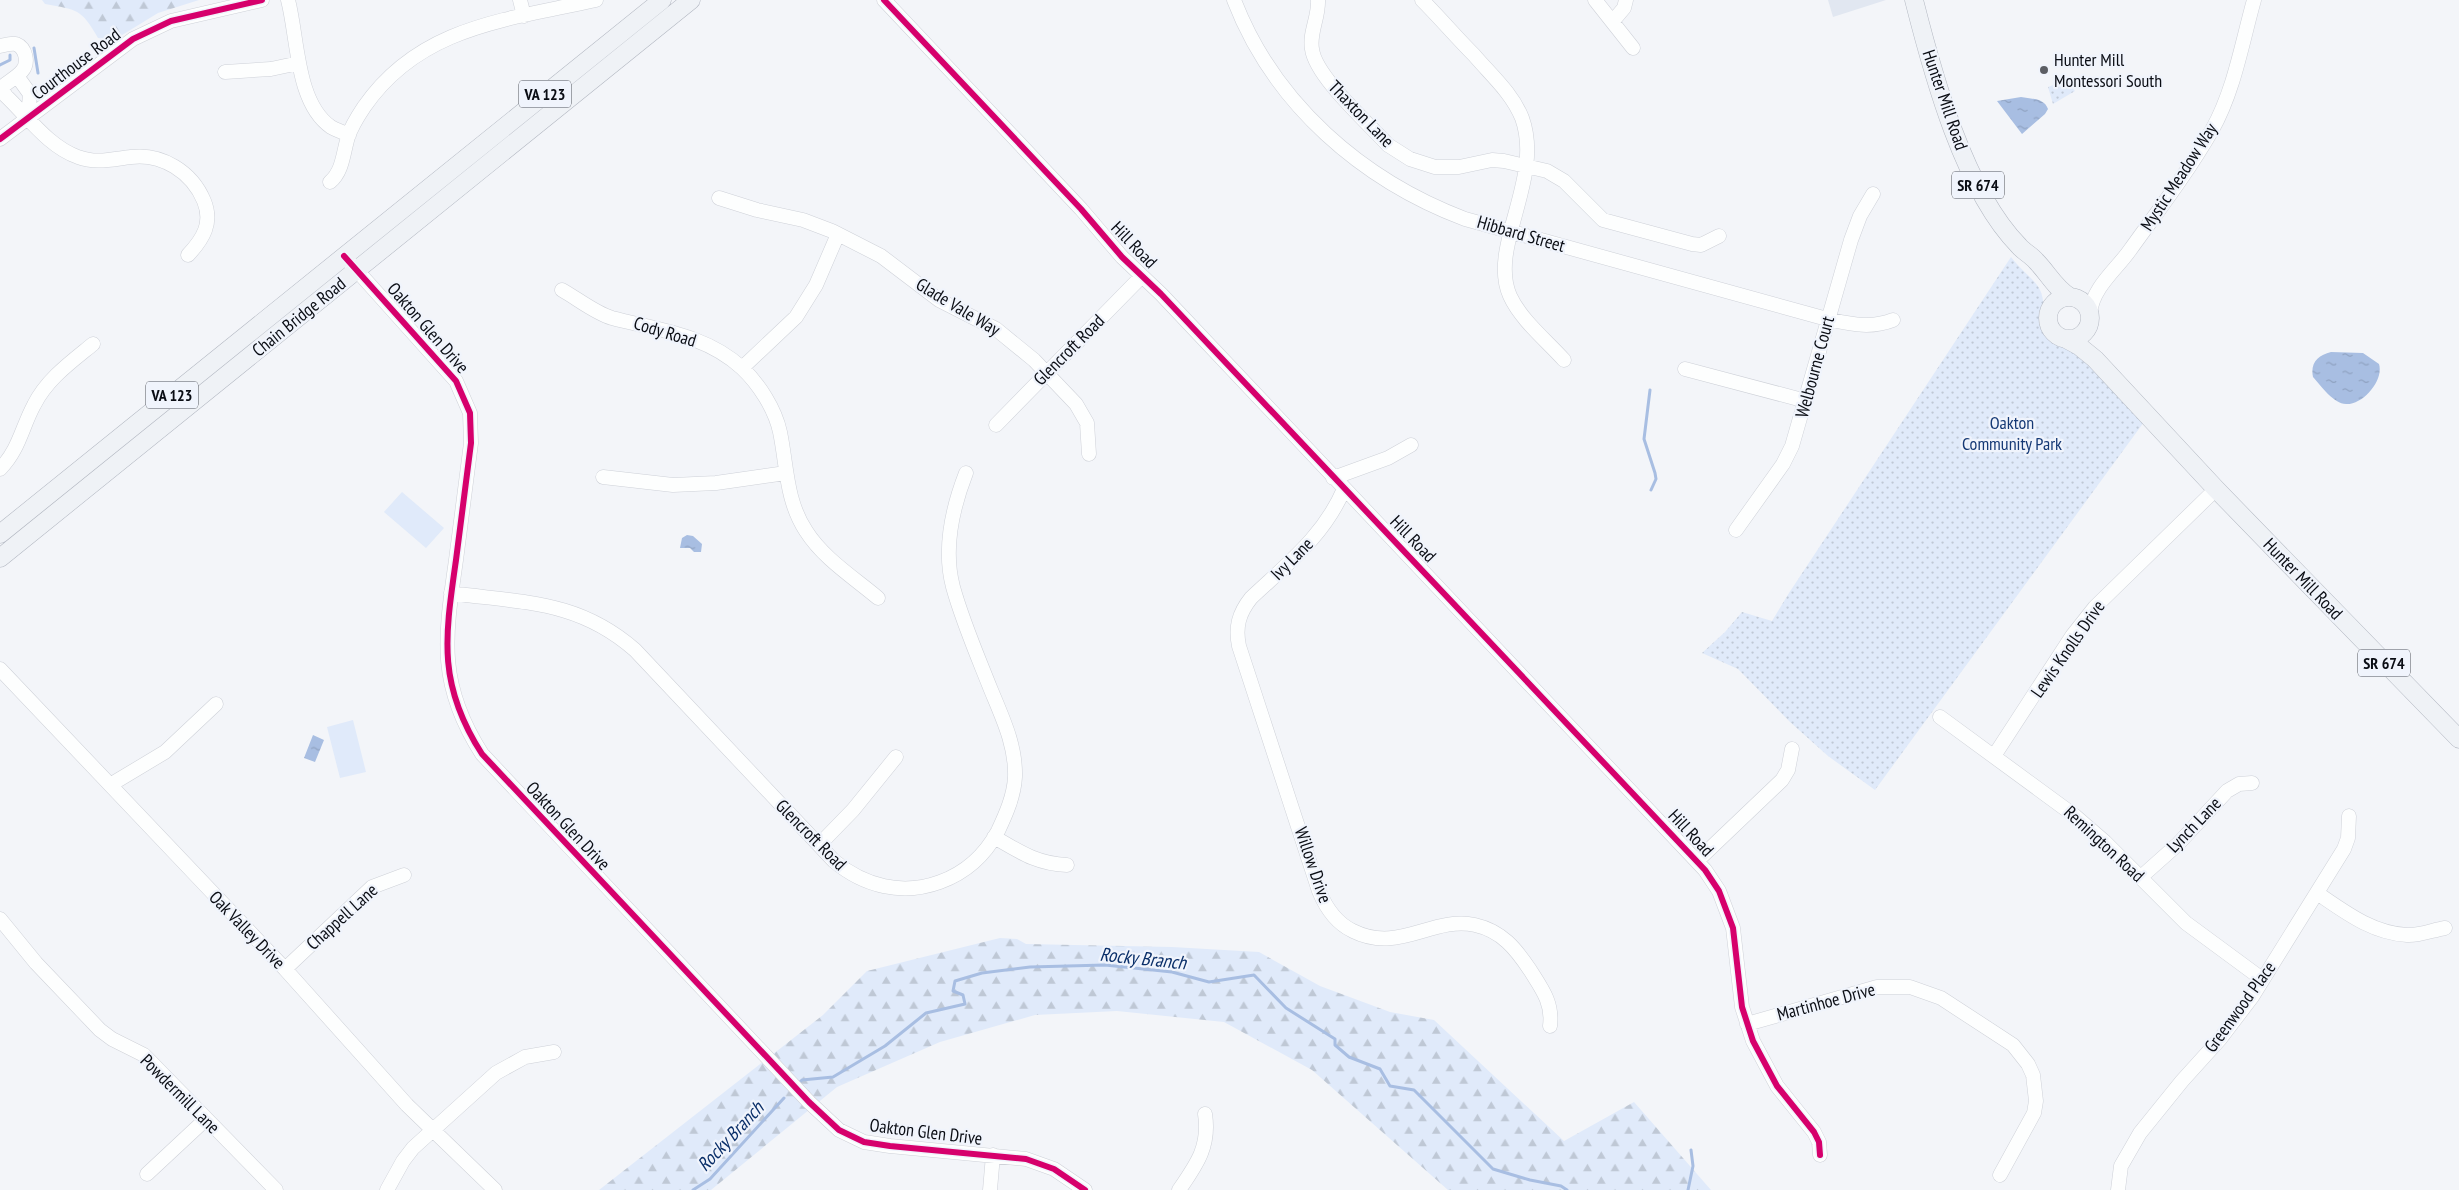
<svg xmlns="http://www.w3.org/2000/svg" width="2459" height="1190" viewBox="0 0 2459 1190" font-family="'PT Sans Narrow',sans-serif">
<defs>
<pattern id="forest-firs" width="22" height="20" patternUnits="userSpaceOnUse" patternTransform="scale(1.25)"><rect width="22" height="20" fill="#e0eafa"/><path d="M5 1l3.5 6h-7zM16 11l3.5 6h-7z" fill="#bfc8d5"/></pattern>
<pattern id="park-dots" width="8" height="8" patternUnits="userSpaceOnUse" patternTransform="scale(1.25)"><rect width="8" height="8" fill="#e0eafa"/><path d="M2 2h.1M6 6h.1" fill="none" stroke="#bfc8d5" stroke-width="1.8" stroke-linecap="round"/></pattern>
<pattern id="water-ripples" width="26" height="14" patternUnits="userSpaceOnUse" patternTransform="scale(1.25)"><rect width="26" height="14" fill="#a8bee2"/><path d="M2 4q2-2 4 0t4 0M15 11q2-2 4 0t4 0" fill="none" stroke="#8fa2c1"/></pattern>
</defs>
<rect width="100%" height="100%" fill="#f3f5f9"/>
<path fill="#e1e7f1" d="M1828,0h58l-53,17z"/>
<path fill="url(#forest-firs)" d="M42,0h157l-41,13 -44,27 -16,-2c-17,-30 -21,-28 -53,-34z
M1000,938l17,1 9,5 146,3 87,5 61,34 70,26 44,8 130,121 70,-39 77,88h-263l-136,-120 -88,-48 -107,-11 -82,4 -95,27 -103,45 -126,103h-112l224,-175 44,-44z"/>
<path fill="url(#park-dots)" d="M2066,80l9,11 -22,13 -5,-17z
M2011,257c23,29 37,24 31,68l16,17 17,5 69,75 -269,368 -47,-34 -38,-34 -52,-53 -36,-16 23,-21 17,-20 30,9 17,-28z"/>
<path fill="#e0eafa" d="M402,492l42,36 -18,20 -42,-36z
M353,720l13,52 -26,6 -13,-51z"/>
<path fill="url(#water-ripples)" d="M2021,97c11,2 23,1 27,12l-3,5 -23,20 -25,-33z
M2331,352l32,1 16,11c5,16 -16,41 -33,40 -12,0 -25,-18 -33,-27 -3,-14 5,-22 18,-25z
M687,535l6,1 9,8 -1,8h-7l-4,-4h-10l2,-10z
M313,735l11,5 -9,22 -11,-4z"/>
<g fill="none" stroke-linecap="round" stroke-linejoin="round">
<path stroke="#a8bee2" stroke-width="3" d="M34,48l4,25
M0,65l10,-5v-5
M1650,390l-6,49 11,34 1,6 -5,11
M797,1085l5,-5 31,-3 52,-31 41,-33 39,-9 -2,-9 -10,-4 2,-10 27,-8 48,-6 75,-2 67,7 37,10 45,-7 32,33 49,31v6l14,12 31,12 10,17 24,4 79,79 37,11 31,6 6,4
M693,1190l17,-11 74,-81
M1688,1190l5,-24 -2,-16"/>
<defs>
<path id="minor" d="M288,0c10,38 8,103 43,127 5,3 12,5 18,8
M520,0l4,16
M884,0l197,209 41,48 39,37 544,576 14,21 14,37 9,79 11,34 24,45 37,46 5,10 1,13
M1234,0c40,104 128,180 231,219l362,100c24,5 43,10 66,1
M1318,0c1,17 -9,33 -6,49 3,27 56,74 76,96l22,14 25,8h24l33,-7 12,1 43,10 17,10 39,39 89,24 9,1 18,-9
M1422,0c18,18 34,37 52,55 17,20 38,38 48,63 22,61 -34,129 -12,178 11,24 36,44 54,64
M1595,0l38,48
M1613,21l11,-13 2,-8
M0,46c5,-1 11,-3 16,-2 10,4 13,19 6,27 -6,7 -15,11 -22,18
M225,72l46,-3 28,-6
M17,76l13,18 -2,24
M1,88l5,8c22,21 43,51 72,61 18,7 35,2 53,0 31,-4 61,15 73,44 9,22 -1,38 -16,54
M0,139l133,-100 38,-18 91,-21
M330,182c13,-11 13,-29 18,-45 3,-10 10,-21 16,-30 56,-81 143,-87 232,-107
M719,198l38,12 46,10 29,11 49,25 58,44 57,29 38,31 42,44 11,19 2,31
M344,256l112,125 14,32 1,30c-5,39 -10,78 -15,117 -11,77 -19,124 26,194l327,348 30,28 25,12 26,4 136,13 28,10 31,21
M562,290c16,9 33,23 50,28 45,12 93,16 130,50 17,16 33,41 38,64 7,34 6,69 26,99 17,27 47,46 72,67
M2090,313c3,-26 26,-43 40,-63 28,-39 58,-78 82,-120 22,-39 30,-87 42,-130
M742,368l54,-51 20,-32 22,-51
M1685,369l121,32
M996,425l146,-149
M0,469c19,-19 22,-42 34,-64 13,-26 37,-43 59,-61
M603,477l70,8 43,-2 70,-10
M1333,478l55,-20 23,-13
M1344,489c-20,47 -57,75 -93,109 -12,15 -16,29 -12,48l80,245c7,17 17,32 34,40 46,23 79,-15 122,-6 27,6 41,24 55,45 12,19 23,33 20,56
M1736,530l47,-66 9,-18 59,-206 9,-24 13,-22
M451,593c72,10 127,7 184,57l199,211c30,25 68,35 106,21 25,-9 45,-27 58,-51 8,-17 16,-35 17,-54 1,-31 -12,-58 -24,-87 -13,-33 -28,-67 -38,-103 -10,-38 -1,-78 13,-114
M0,669l285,300 122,136 88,85
M1940,717l135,99 30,26 81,81 76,56
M1994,756l78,-120 23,-29 121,-118
M110,785l55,-33 51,-48
M994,837c26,15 43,27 73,28
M819,845l34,-35 43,-53
M1697,861l85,-81 6,-10 4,-21
M2141,877l37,-33 49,-53 12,-7 13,-1
M2317,893c28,19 55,40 90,42 12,1 26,-5 38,-7
M0,919l36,44 64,67 12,9 32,16 132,135
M285,969l87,-82 32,-12
M1747,1024l130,-37h33l31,11 72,47 15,19 5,11 3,26 -2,12 -34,62
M147,1174l59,-55
M387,1190l16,-29 10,-13 83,-75 29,-16 29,-5
M990,1190l3,-35
M1179,1190c18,-26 31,-44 26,-76
M2118,1190l3,-24 19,-33 42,-52 38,-42 32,-42 92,-148 4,-11 1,-22"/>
<path id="major" d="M1914,0c19,75 50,190 105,246 5,6 12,9 17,15 12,12 19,27 34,36
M2048 318a21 21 0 1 1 42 0a21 21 0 1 1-42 0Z
M2066,339l13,7 16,13 121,130 243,250
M0,534l662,-534
M0,558l691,-558"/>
</defs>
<use href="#minor" stroke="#ced1d8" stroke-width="15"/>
<use href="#major" stroke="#b2b7c1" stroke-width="19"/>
<use href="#minor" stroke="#fdfefe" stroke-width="14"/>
<use href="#major" stroke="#eff2f6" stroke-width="18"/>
<defs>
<path id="cycleway" d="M884,0l197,209 41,48 39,37 544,576 14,21 14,37 9,79 11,34 24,45 37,46 5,10 1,13
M0,139l133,-100 38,-18 91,-21
M344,256l112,125 14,32 1,30c-5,39 -10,78 -15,117 -11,77 -19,124 26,194l327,348 30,28 25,12 26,4 136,13 28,10 31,21"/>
</defs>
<use href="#cycleway" stroke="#f0f4fc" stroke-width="9"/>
<use href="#cycleway" stroke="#d6006c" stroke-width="6"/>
</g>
<circle fill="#5c5e64" stroke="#f0f4fc" stroke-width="2" cx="2044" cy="70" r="5"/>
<g text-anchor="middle" stroke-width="4.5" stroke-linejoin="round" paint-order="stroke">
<g fill="#f0f4fc" stroke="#4f525a" stroke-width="1">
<rect x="519" y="80.5" width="52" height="27" rx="4"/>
<rect x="1952" y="171.5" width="52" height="27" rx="4"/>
<rect x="146" y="381.5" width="52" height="27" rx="4"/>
<rect x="2358" y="649.5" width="52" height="27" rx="4"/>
</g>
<g font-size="16" font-weight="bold" fill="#0a0d14">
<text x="545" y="100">VA 123</text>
<text x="1978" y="191">SR 674</text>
<text x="172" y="401">VA 123</text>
<text x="2384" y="669">SR 674</text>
</g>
<g font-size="18" fill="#0a0d14" stroke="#f0f4fc" text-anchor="start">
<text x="2054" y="66">Hunter Mill<tspan x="2054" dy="21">Montessori South</tspan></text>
</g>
<g font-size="18" fill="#0a0d14" stroke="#f0f4fc">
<text transform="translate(76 64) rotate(-37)" y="6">Courthouse Road</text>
<text transform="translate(1945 100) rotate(71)" y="6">Hunter Mill Road</text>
<text transform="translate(1361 114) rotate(46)" y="6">Thaxton Lane</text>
<text transform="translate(2179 177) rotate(-57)" y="6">Mystic Meadow Way</text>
<text transform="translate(1521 234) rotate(16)" y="6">Hibbard Street</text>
<text transform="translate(1134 245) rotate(46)" y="6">Hill Road</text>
<text transform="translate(958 307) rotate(31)" y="6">Glade Vale Way</text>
<text transform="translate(299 317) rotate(-39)" y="6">Chain Bridge Road</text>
<text transform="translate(428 328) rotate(49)" y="6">Oakton Glen Drive</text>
<text transform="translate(665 332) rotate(17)" y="6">Cody Road</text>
<text transform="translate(1069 350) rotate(-45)" y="6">Glencroft Road</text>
<text transform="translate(1815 367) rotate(-75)" y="6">Welbourne Court</text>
<text transform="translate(1413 539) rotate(46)" y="6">Hill Road</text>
<text transform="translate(1292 559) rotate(-45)" y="6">Ivy Lane</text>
<text transform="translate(2303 579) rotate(46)" y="6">Hunter Mill Road</text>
<text transform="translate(2068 649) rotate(-55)" y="6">Lewis Knolls Drive</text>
<text transform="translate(2194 825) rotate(-46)" y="6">Lynch Lane</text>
<text transform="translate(568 826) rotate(47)" y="6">Oakton Glen Drive</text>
<text transform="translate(1691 833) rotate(47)" y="6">Hill Road</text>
<text transform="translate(811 835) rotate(45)" y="6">Glencroft Road</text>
<text transform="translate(2104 844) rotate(43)" y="6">Remington Road</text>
<text transform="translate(1313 865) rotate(71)" y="6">Willow Drive</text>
<text transform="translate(342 917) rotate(-42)" y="6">Chappell Lane</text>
<text transform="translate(247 930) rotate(46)" y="6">Oak Valley Drive</text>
<text transform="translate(1826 1002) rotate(-15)" y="6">Martinhoe Drive</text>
<text transform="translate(2240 1007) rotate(-54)" y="6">Greenwood Place</text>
<text transform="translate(180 1094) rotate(45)" y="6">Powdermill Lane</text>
<text transform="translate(926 1132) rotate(7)" y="6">Oakton Glen Drive</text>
</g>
<g font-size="18" fill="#153975" stroke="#f0f4fc">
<text x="2012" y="429">Oakton<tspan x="2012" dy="21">Community Park</tspan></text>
</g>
<g font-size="19" font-style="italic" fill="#0a2f69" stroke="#f0f4fc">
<text transform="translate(1143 958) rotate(6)" y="7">Rocky Branch</text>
<text transform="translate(730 1136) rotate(-47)" y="7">Rocky Branch</text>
</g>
</g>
</svg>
